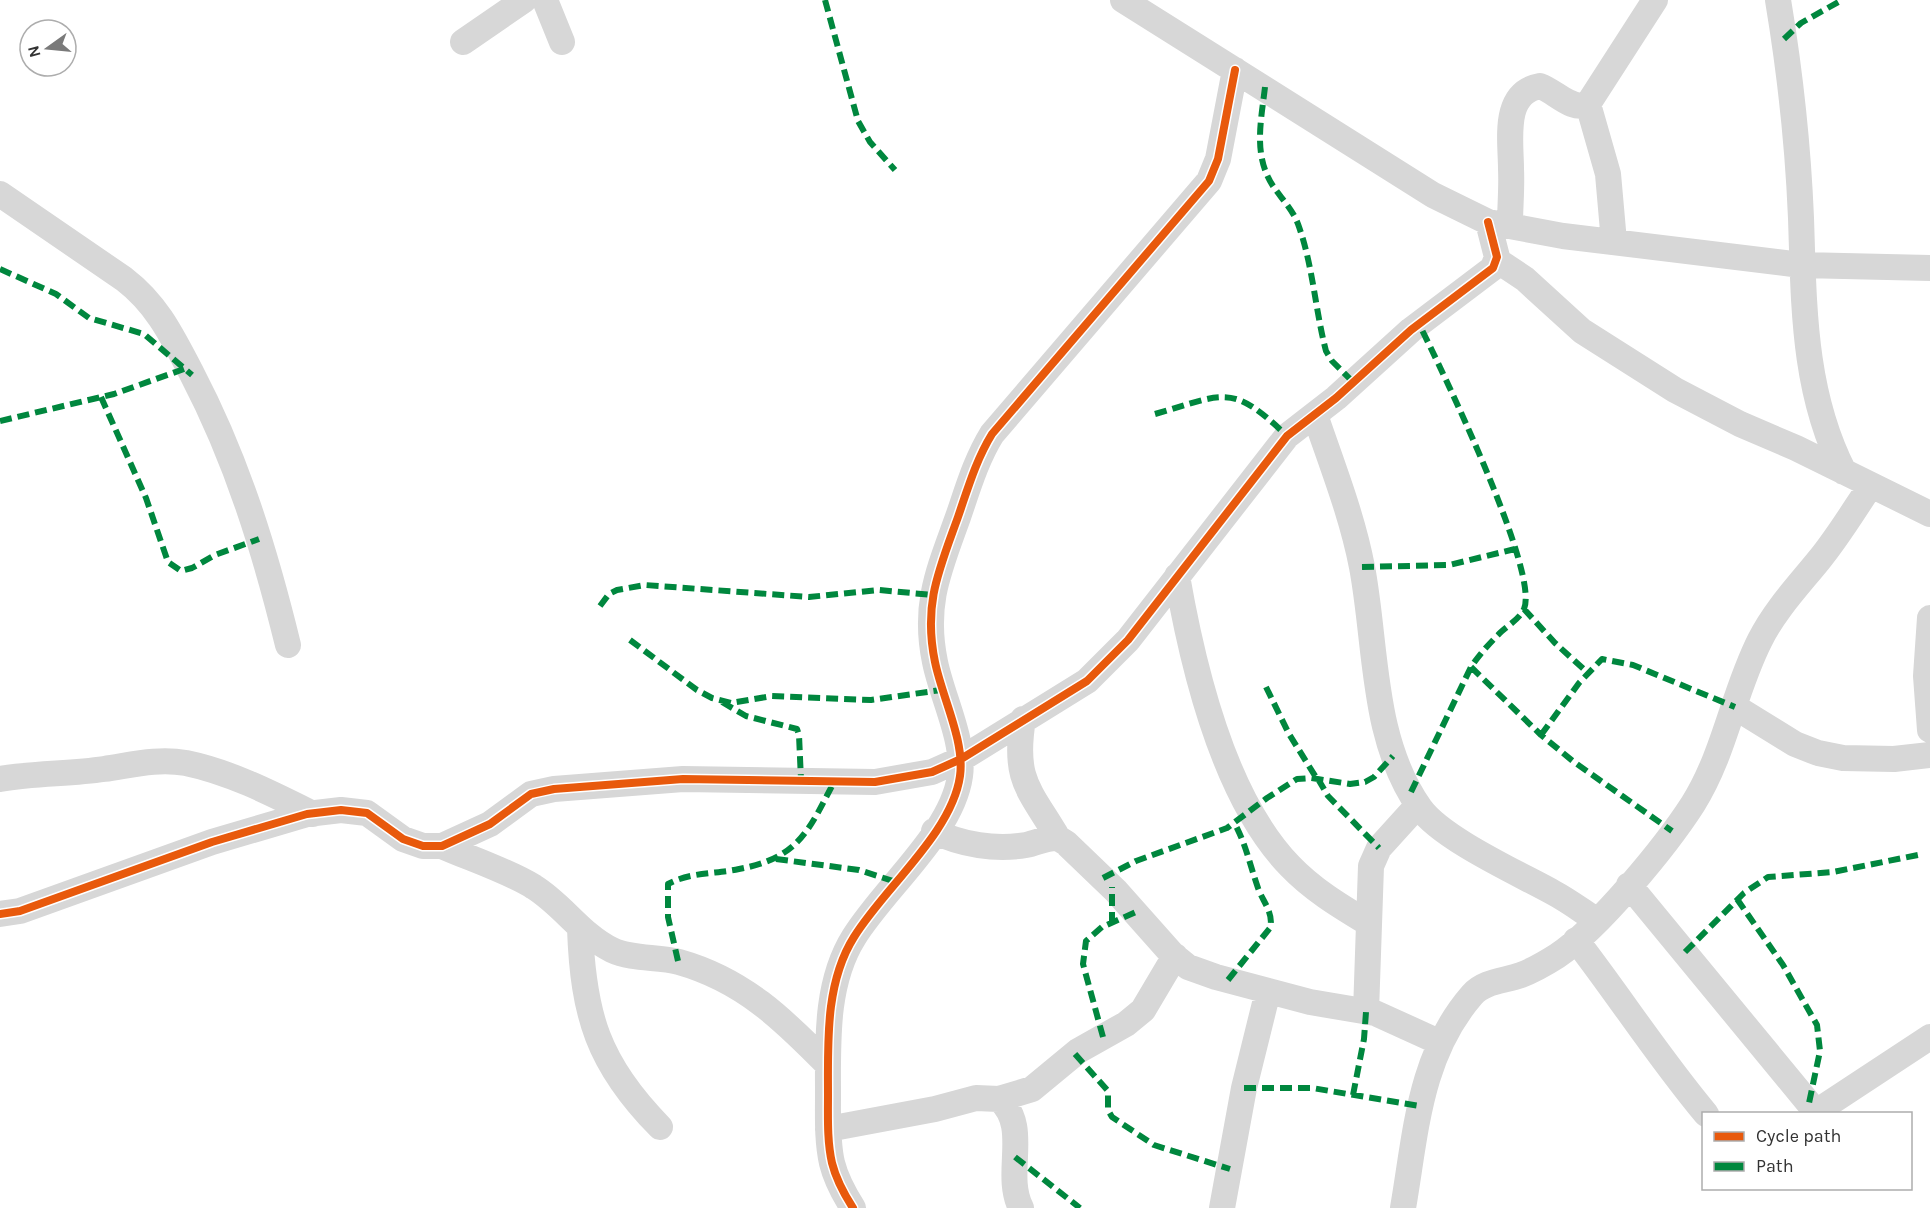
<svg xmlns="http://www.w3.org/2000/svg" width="1930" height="1208" viewBox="0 0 1930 1208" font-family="Karla,sans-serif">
<rect width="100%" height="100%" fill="#fff"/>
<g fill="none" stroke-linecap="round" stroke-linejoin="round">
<path stroke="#d7d7d7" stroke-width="26" d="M545,0l17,42
M1123,0l310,195 55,27 75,14 238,29 129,3
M1778,0c12,72 20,145 23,218 3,88 2,174 43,254
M463,42l61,-42
M1588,104l20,70 6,68
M0,194l124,85c34,26 49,59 68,95 45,86 73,177 96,271
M1510,225c0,-19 2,-37 1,-56 0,-29 -9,-76 29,-83 15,5 32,26 48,18l67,-104
M1498,261l27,18 57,52 93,59 65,34 56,24 134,66
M1315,415c17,50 37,100 47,152 15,80 9,172 58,241 22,31 100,66 134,85 15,8 28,18 42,27
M1177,576c16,92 47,222 113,290 23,24 50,40 78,57
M1930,618l-4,58 4,54
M1735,707l60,37 23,9 25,5 51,1 36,-4
M1023,719c-10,61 6,70 35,119
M0,779c35,-6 70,-5 104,-10 28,-4 53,-11 82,-6 44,9 87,31 127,51
M934,831c27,14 62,19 92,14 11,-2 21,-8 32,-7l8,5 50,48 56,63 16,13 28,10 94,25 65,11 66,30
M442,846c27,12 69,26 92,41 29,18 47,48 78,63 21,10 46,6 67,12 64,18 104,57 149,103
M1629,885l187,227
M0,914l20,-3 192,-69 95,-28 34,-4 26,3 36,26 20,7h19l48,-22 41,-30 23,-5 129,-10 192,3 57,-10 29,-13 126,-78 41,-41 159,-204 49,-38 75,-68 82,-62 4,-11 -9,-35
M580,928c3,87 18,136 80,199
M1576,940c44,57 83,118 130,174
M1366,1012l5,-146 8,-18 39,-43
M999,1099l33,-10 46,-38 48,-27 17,-14 32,-54
M1813,1114l117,-77
M828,1129l107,-20 41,-11 23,1c32,28 4,74 22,109
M853,1208c-9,-14 -17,-29 -21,-45 -5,-22 -4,-46 -4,-68 0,-52 -3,-112 26,-158 30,-49 98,-104 106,-161 5,-35 -18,-79 -25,-114 -12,-58 4,-92 23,-145 10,-29 18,-57 34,-83l217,-253 9,-22 17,-89
M1222,1208l22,-120 24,-97
M1403,1208c13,-75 16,-152 69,-213 12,-14 33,-14 49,-20 13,-5 25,-12 36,-19 42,-28 109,-110 136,-152 32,-51 40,-111 67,-164 15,-30 38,-54 59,-80 19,-23 35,-50 52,-75"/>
<path stroke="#00873e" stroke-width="6" stroke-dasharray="12 6" stroke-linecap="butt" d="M825,0l33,121 12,21 25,28
M1784,39l17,-16 41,-23
M1265,87c-4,35 -12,68 8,99 8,12 20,24 25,38 15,41 17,85 28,127l6,10 21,21
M0,269l56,25 33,24 55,16 48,41
M101,397l45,101 22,64 13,9 11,-3 23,-13 44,-16
M1155,414c70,-20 76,-32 132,22
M0,421l114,-27 70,-25
M1362,567l87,-2 66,-16
M600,606l9,-12 8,-4 28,-5 164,12 70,-7 54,5
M1524,609l31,34 33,30
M630,640l67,50 15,8 19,5 41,-7 99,4 70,-10
M1471,667l70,68 33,27 98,69
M1266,687l23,47 28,45
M722,702l24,14 51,13 2,6 2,45
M1541,735l38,-52 23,-24 31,6 102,42
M1318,779l10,17 51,52
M1411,792l60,-125c8,-12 17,-22 27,-32 7,-8 21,-15 26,-26 16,-37 -84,-243 -105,-285
M776,859l83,11 37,12
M1103,878l33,-17 91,-33 40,-30 30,-19 14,-1 39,6 15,-2 9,-5 19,-21
M1737,899l46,66 34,60 3,26 -11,52
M1112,924v-37
M1685,952l59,-59 24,-16 65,-5 85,-17
M678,961l-10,-44v-33c22,-12 48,-10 71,-15 60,-11 70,-39 96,-89
M1228,980l42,-52c4,-15 -7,-26 -12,-40 -8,-23 -12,-43 -23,-64
M1103,1037l-20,-73 3,-23 16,-14 34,-15
M1075,1054l33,37v19l4,7 42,28 76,24
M1244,1088h68l108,18
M1353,1095l11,-56 2,-27
M1015,1157l65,51"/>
<defs>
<path id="cycleway" d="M0,914l20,-3 192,-69 95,-28 34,-4 26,3 36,26 20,7h19l48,-22 41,-30 23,-5 129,-10 192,3 57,-10 29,-13 126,-78 41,-41 159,-204 49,-38 75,-68 82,-62 4,-11 -9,-35
M853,1208c-9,-14 -17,-29 -21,-45 -5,-22 -4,-46 -4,-68 0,-52 -3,-112 26,-158 30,-49 98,-104 106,-161 5,-35 -18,-79 -25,-114 -12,-58 4,-92 23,-145 10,-29 18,-57 34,-83l217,-253 9,-22 17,-89"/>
</defs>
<use href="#cycleway" stroke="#fff" stroke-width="11"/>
<use href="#cycleway" stroke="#e8590c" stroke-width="8"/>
</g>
<rect x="1702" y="1112" width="210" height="78" fill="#ffffff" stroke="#adadad" stroke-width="1.5"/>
<rect x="1714" y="1132" width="30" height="9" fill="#e8590c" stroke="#adadad" stroke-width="1.5"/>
<text x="1756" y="1142" font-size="18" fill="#333333">Cycle path</text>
<rect x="1714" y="1162" width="30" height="9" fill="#00873e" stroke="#adadad" stroke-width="1.5"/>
<text x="1756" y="1172" font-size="18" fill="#333333">Path</text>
<g transform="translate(48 48) rotate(255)"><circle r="28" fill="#ffffff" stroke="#adadad" stroke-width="1.5"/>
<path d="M0-4.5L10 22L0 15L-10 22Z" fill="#7a7a7a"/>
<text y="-9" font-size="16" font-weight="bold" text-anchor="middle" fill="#333333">N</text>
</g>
</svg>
